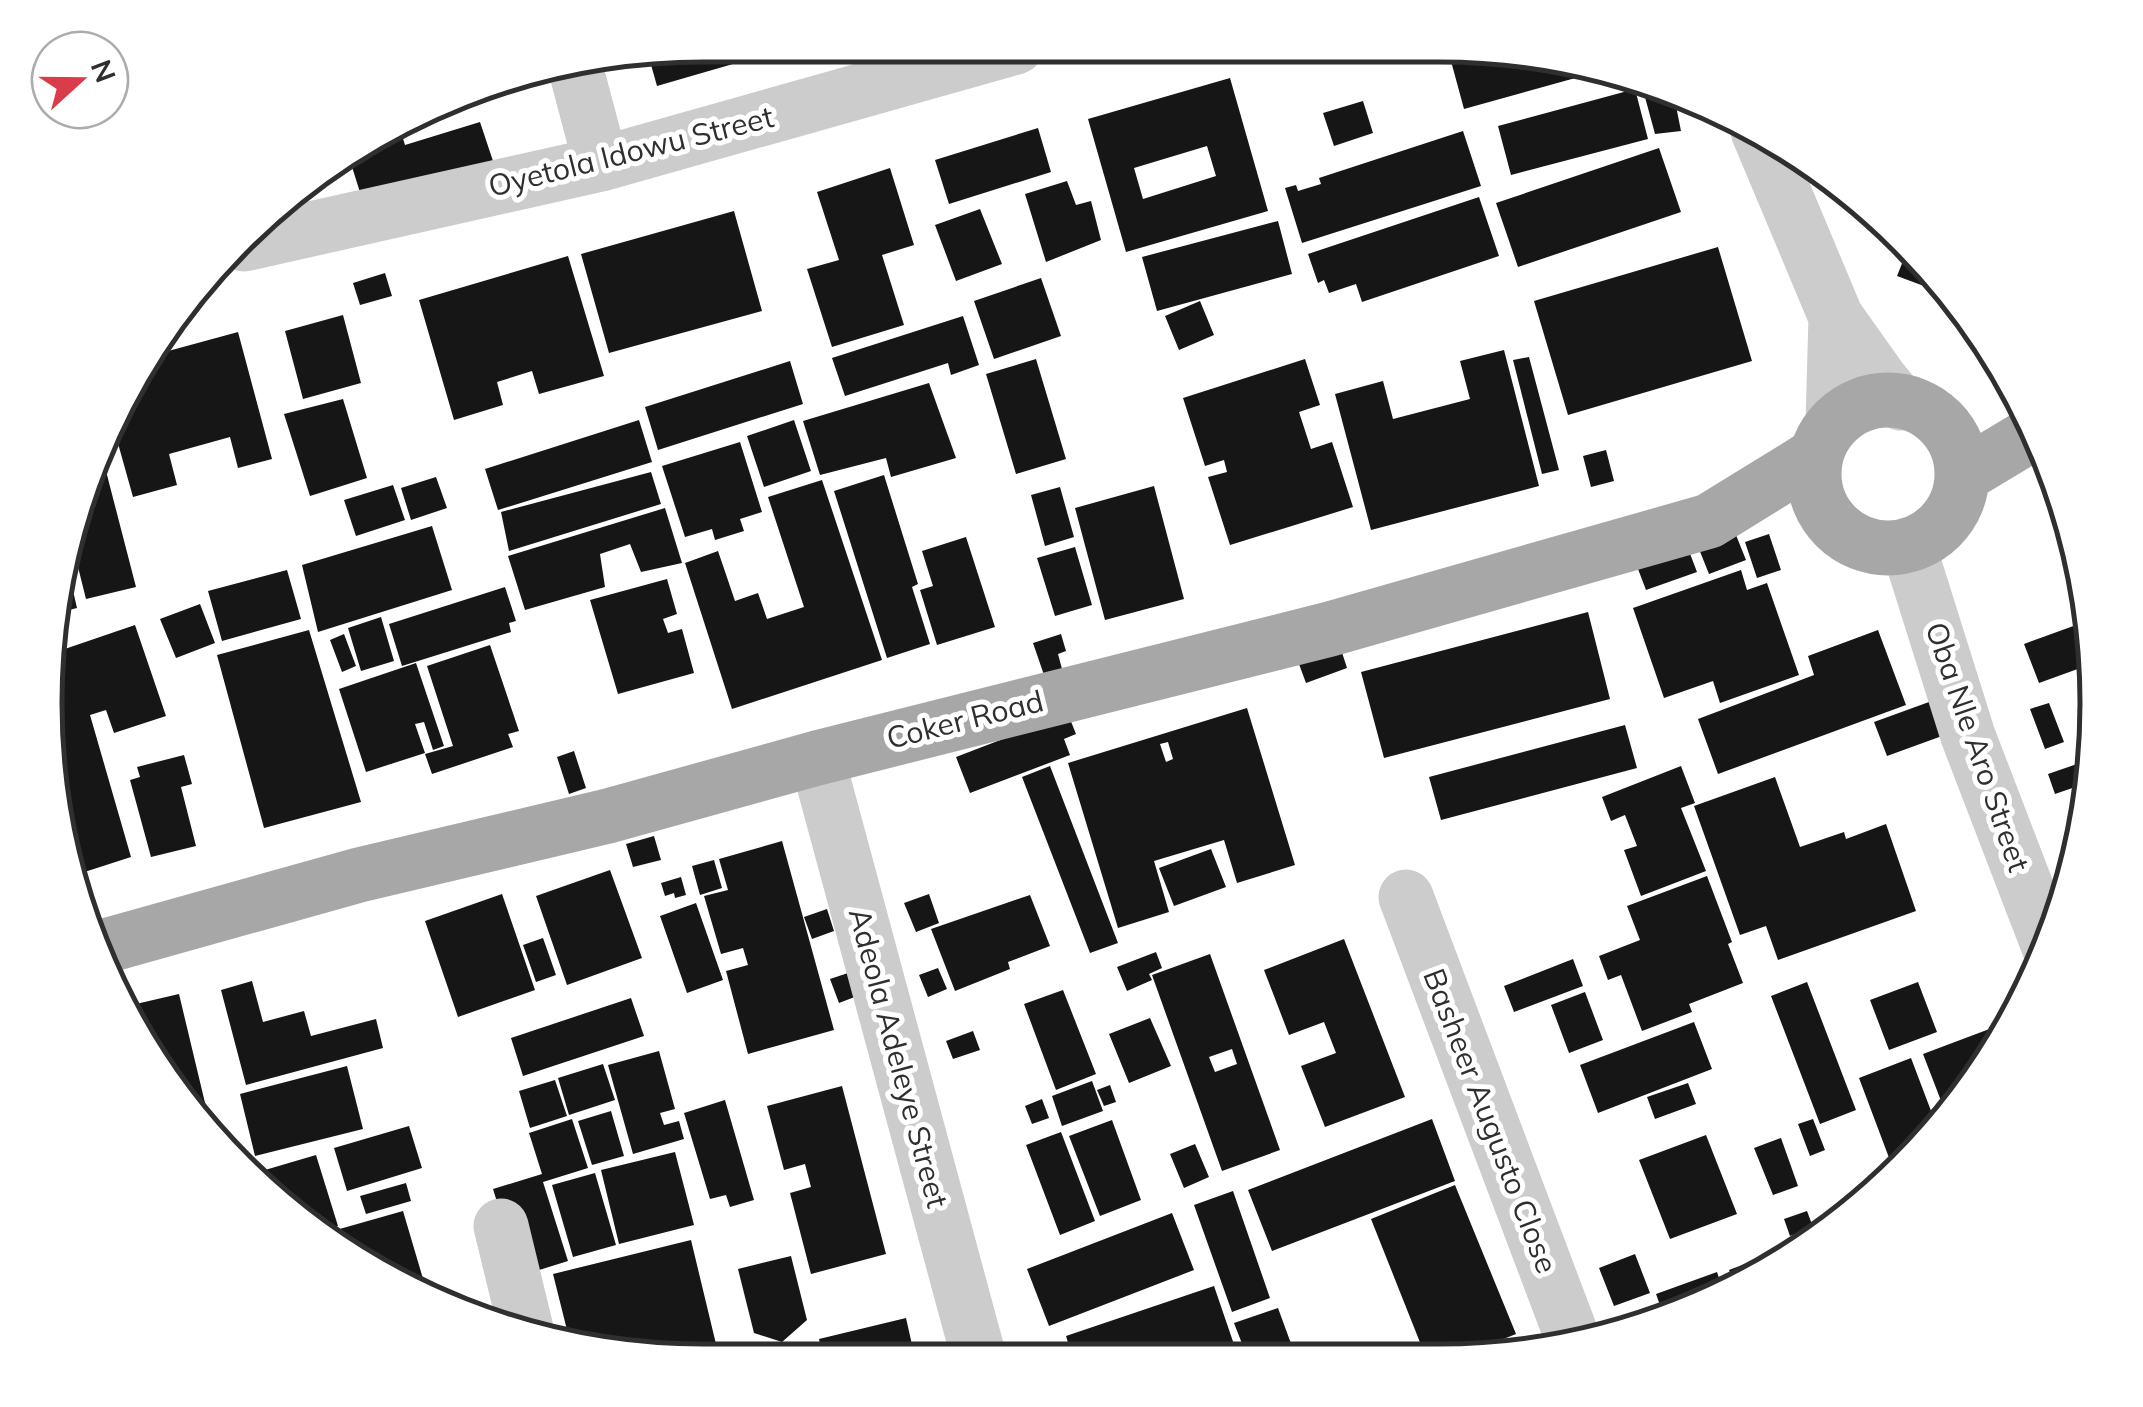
<svg xmlns="http://www.w3.org/2000/svg" width="2143" height="1407" viewBox="0 0 2143 1407" font-family="Mulish,sans-serif">
<rect width="100%" height="100%" fill="#fff"/>
<path fill="#161616" fill-rule="evenodd" d="M704,45h68l2,7 -117,34 -9,-32z
M848,46h40l2,8 -36,12z
M1448,50l78,1 71,21 -133,37z
M1230,78l38,133 -142,41 -38,-133zM1207,146l9,30 -73,23 -9,-31z
M1642,86l32,10 7,35 -26,3z
M1635,89l13,50 -137,36 -13,-49z
M1363,101l10,32 -39,13 -11,-33z
M480,122l14,42 -130,41 -17,-54 52,-25 6,19z
M1038,128l13,44 -102,32 -14,-44z
M1463,131l18,55 -179,57 -17,-55 11,-3 2,6 23,-7 -2,-6z
M1659,148l22,64 -163,55 -22,-64z
M890,168l24,77 -32,10 22,70 -72,22 -25,-78 32,-9 -22,-68z
M1067,181l9,24 15,-4 10,39 -55,22 -21,-68z
M1479,197l20,59 -137,46 -6,-18 -27,9 -5,-13 -6,3 -10,-29z
M980,209l22,55 -46,17 -21,-56z
M734,211l28,100 -153,42 -28,-99z
M1278,221l14,53 -135,37 -15,-54z
M1909,246l49,53h1l-62,-23z
M1718,247l34,114 -184,54 -34,-114z
M568,256l36,120 -65,18 -7,-23 -35,11 6,23 -49,15 -35,-120z
M385,273l7,23 -32,9 -7,-22z
M1041,278l20,58 -67,23 -20,-58z
M1200,301l14,34 -35,15 -14,-34z
M343,315l18,68 -58,16 -18,-68z
M963,316l16,49 -28,10 -3,-12 -103,33 -13,-38z
M238,332l34,127 -34,9 -8,-31 -61,17 8,31 -44,12 -21,-75 38,-66z
M1504,350l35,136 -168,44 -36,-136 48,-13 10,38 77,-20 -10,-38z
M1529,357l30,113 -17,4 -29,-114z
M1036,359l30,100 -50,15 -30,-100z
M1305,359l15,46 -21,7 12,37 21,-7 21,65 -123,38 -22,-68 19,-5 -3,-12 -19,6 -22,-68z
M790,361l13,43 -145,46 -13,-43z
M929,383l27,75 -65,19 -5,-19 -66,17 -17,-54z
M343,399l24,79 -57,18 -26,-82z
M639,420l13,42 -154,48 -13,-41z
M794,420l17,51 -47,16 -17,-51z
M740,442l22,70 -22,7 4,12 -29,9 -3,-11 -27,8 -23,-71z
M99,444l37,143 -50,12 -13,-52z
M1606,450l8,31 -23,6 -8,-31z
M651,472l10,32 -152,47 -8,-39z
M884,475l34,109 -6,3 18,57 -43,14 -53,-167z
M436,477l11,31 -36,12 -10,-32z
M822,480l60,180 -150,49 -47,-146 33,-12 17,50 23,-8 9,26 37,-12 -36,-110z
M393,485l12,35 -49,16 -12,-36z
M1154,486l30,113 -79,21 -30,-112z
M1060,487l14,50 -29,9 -14,-51z
M665,508l17,55 -41,9 -11,-28 -30,10 5,33 -80,23 -17,-54z
M432,526l20,64 -134,42 -16,-67z
M1769,534l12,36 -24,8 -12,-36z
M1736,535l10,25 -37,14 -10,-25z
M966,537l29,90 -58,18 -17,-55 13,-4 -11,-35z
M1075,547l17,58 -37,11 -18,-58z
M1689,551l8,21 -51,18 -8,-21z
M68,569l9,39 -20,5z
M287,570l14,49 -79,22 -14,-50z
M1741,570l6,20 20,-7 32,92 -79,28 -7,-22 -49,17 -31,-90z
M667,579l10,35 -14,5 5,14 14,-4 12,44 -76,21 -28,-94z
M505,587l11,34 -7,2 2,9 -109,34 -13,-42z
M200,604l15,39 -39,15 -16,-39z
M1588,612l22,87 -226,59 -23,-86z
M381,617l13,44 -33,10 -13,-43z
M2090,620l7,42 -58,21 -15,-39z
M135,625l31,91 -52,17 -8,-23 -16,5 41,142 -62,20 -22,-209 13,-5 -4,-11z
M309,630l52,172 -97,26 -47,-173z
M1878,630l28,75 -188,69 -20,-55 116,-44 -6,-19z
M344,634l12,32 -14,6 -12,-32z
M1061,634l5,17 -8,3 4,15 -18,6 -11,-32z
M1338,640l9,28 -41,15 -10,-27z
M490,645l29,86 -11,3 5,13 -81,27 -7,-20 28,-8 -26,-80z
M416,663l28,83 -11,4 -9,-28 -9,2 10,29 -59,19 -27,-83z
M2096,676l-1,46h-1l-14,-41z
M1929,702l13,34 -55,20 -13,-34z
M2049,703l15,39 -19,7 -15,-40z
M1247,708l48,157 -58,18 -13,-43 -70,21 15,51 -51,16 -50,-165zM1168,742l5,17 -7,3 -6,-18z
M1068,714l8,20 -12,5 6,16 -100,38 -14,-36z
M1625,725l12,43 -196,52 -12,-43z
M574,751l12,37 -17,6 -12,-37z
M184,755l8,29 -11,3 15,59 -45,11 -21,-77 10,-3 -3,-10z
M2077,764l7,20 -29,10 -7,-20z
M1050,766l68,177 -28,10 -68,-176z
M1681,766l14,37 -14,5 25,63 -65,25 -17,-46 13,-4 -12,-31 -14,6 -9,-24z
M1775,777l25,70 44,-15 2,7 40,-15 30,87 -138,49 -12,-34 -26,9 -46,-129z
M654,836l7,24 -28,7 -7,-23z
M782,841l52,189 -86,24 -22,-83 22,-6 -5,-17 -22,6 -17,-58 24,-6 -9,-31z
M1211,849l15,38 -52,19 -15,-38z
M714,860l8,28 -22,7 -8,-29z
M610,870l32,88 -75,27 -31,-89z
M1707,876l25,66 -4,2 15,39 -54,21 3,8 -50,19 -21,-56 -13,5 -9,-24 41,-16 -13,-34z
M681,877l5,18 -11,3 -1,-5 -9,3 -4,-13z
M502,894l33,96 -77,27 -33,-96z
M929,894l10,29 -23,9 -12,-29z
M1030,895l20,51 -42,16 2,7 -55,22 -24,-62z
M696,903l27,77 -36,13 -27,-77z
M827,909l7,22 -22,8 -8,-22z
M543,938l13,37 -20,7 -13,-37z
M1344,939l61,158 -80,30 -24,-61 35,-13 -12,-31 -35,13 -25,-65z
M1156,952l6,16 -13,6 3,6 -25,11 -10,-24z
M1210,954l70,196 -58,21 -70,-196zM1232,1049l5,15 -22,8 -6,-15z
M1573,959l10,27 -69,26 -10,-26z
M938,968l9,21 -19,8 -9,-22z
M857,970l8,23 -26,10 -9,-24z
M252,981l11,41 41,-11 7,25 65,-17 7,29 -137,37 -25,-95z
M1807,982l49,128 -36,14 -49,-128z
M1918,982l19,50 -48,18 -19,-50z
M1063,990l33,84 -40,16 -32,-86z
M1585,992l18,48 -34,13 -18,-48z
M179,994l32,134 -77,-95 -11,-26z
M631,998l13,38 -121,40 -12,-38z
M1150,1018l21,48 -42,17 -20,-49z
M2016,1019l-7,14 -61,86 -25,-65z
M1694,1022l18,47 -114,44 -18,-48z
M973,1031l7,19 -27,9 -7,-18z
M659,1051l16,58 -15,4 4,12 15,-4 5,18 -51,15 -25,-89z
M1911,1058l28,74 -20,20 -28,11 -32,-85z
M603,1064l12,36 -46,15 -11,-37z
M347,1066l16,63 -108,27 -15,-62z
M555,1080l12,36 -37,12 -11,-37z
M1092,1081l11,30 -41,15 -10,-30z
M1688,1083l8,21 -41,15 -8,-22z
M1110,1085l6,17 -12,4 -7,-16z
M842,1086l44,168 -75,20 -21,-81 21,-6 -6,-23 -21,6 -17,-64z
M1042,1099l7,19 -17,6 -7,-18z
M725,1100l29,100 -24,7 -4,-12 -16,4 -26,-86z
M611,1111l13,45 -32,9 -14,-44z
M572,1119l16,49 -45,14 25,79 -48,15 -27,-87 49,-15 -13,-41z
M1432,1119l23,62 -183,70 -24,-61z
M1813,1119l12,31 -15,6 -12,-32z
M1112,1120l29,80 -41,16 -31,-80z
M409,1126l13,42 -75,23 -13,-43z
M1061,1132l34,89 -35,14 -34,-90z
M1706,1135l31,79 -67,25 -31,-79z
M1781,1138l17,48 -25,9 -19,-47z
M1195,1144l14,33 -25,11 -14,-34z
M675,1152l19,73 -75,19 -18,-74z
M316,1155l22,71 -20,5 -44,-29 -9,-32z
M595,1173l21,72 -43,12 -21,-72z
M406,1183l5,18 -45,13 -6,-18z
M1455,1185l61,149 -65,26h-24l-56,-141z
M1879,1190l-24,22 -4,-12z
M1233,1191l37,107 -38,14 -38,-107z
M403,1211l26,88 -16,-5 -91,-60z
M1807,1211l6,16 -23,9 -6,-17z
M1172,1213l22,57 -145,56 -22,-57z
M691,1240l25,104 -55,13 -4,-16 -29,7 2,8h-13l-47,-14 -17,-68z
M1779,1251l4,10 -46,29 -8,-20z
M1635,1254l15,39 -36,13 -15,-38z
M791,1256l16,64 -25,22 -28,-9 -16,-64z
M1717,1272l8,24 -60,23 -9,-25z
M1214,1286l25,73h-166l-7,-23z
M1278,1308l19,52 -49,-1 -14,-36z
M906,1318l9,40 -92,-1 -4,-18z
M1364,1344l6,16h-65l-3,-8 22,-7 5,11z"/>
<g fill="none" stroke-linecap="round" stroke-linejoin="round">
<path stroke="#ccc" stroke-width="55" d="M575,66l26,98
M1758,131l78,186 44,62 20,24
M244,244l357,-80 415,-117
M1833,423l3,-106
M1908,545l60,191 81,211
M817,758l162,600
M1406,897l169,448
M501,1226l25,103"/>
<path stroke="#a7a7a7" stroke-width="55" d="M1814 474a74 74 0 1 1 148 0a74 74 0 1 1-148 0Z
M1962,476l75,-45
M98,948l261,-73 249,-59 209,-58 513,-129 379,-108 107,-66"/>
</g>
<g text-anchor="middle" stroke-width="10" stroke-linejoin="round" paint-order="stroke">
<g font-size="30" fill="#2f2f2f" stroke="#fff">
<text transform="translate(631 152) rotate(-14)" y="10">Oyetola Idowu Street</text>
<text transform="translate(965 720) rotate(-14)" y="10">Coker Road</text>
<text transform="translate(1977 747) rotate(71)" y="10">Oba Nle Aro Street</text>
<text transform="translate(898 1058) rotate(75)" y="10">Adeola Adeleye Street</text>
<text transform="translate(1490 1121) rotate(69)" y="10">Basheer Augusto Close</text>
</g>
</g>
<path d="M0 0H2143V1407H0ZM703 62H1439A641 641 0 0 1 2080 703V703A641 641 0 0 1 1439 1344H703A641 641 0 0 1 62 703V703A641 641 0 0 1 703 62Z" fill="#fff" fill-rule="evenodd"/>
<path fill="none" stroke="#2f2f2f" stroke-width="5" d="M703 62H1439A641 641 0 0 1 2080 703V703A641 641 0 0 1 1439 1344H703A641 641 0 0 1 62 703V703A641 641 0 0 1 703 62Z"/>
<g transform="translate(80 80) rotate(69)"><circle r="48" fill="#ffffff" stroke="#acacac" stroke-width="2.5"/>
<path d="M0-8L18 38L0 25L-18 38Z" fill="#db3c49"/>
<text y="-15" font-size="28" font-weight="bold" text-anchor="middle" fill="#2f2f2f">N</text>
</g>
</svg>
